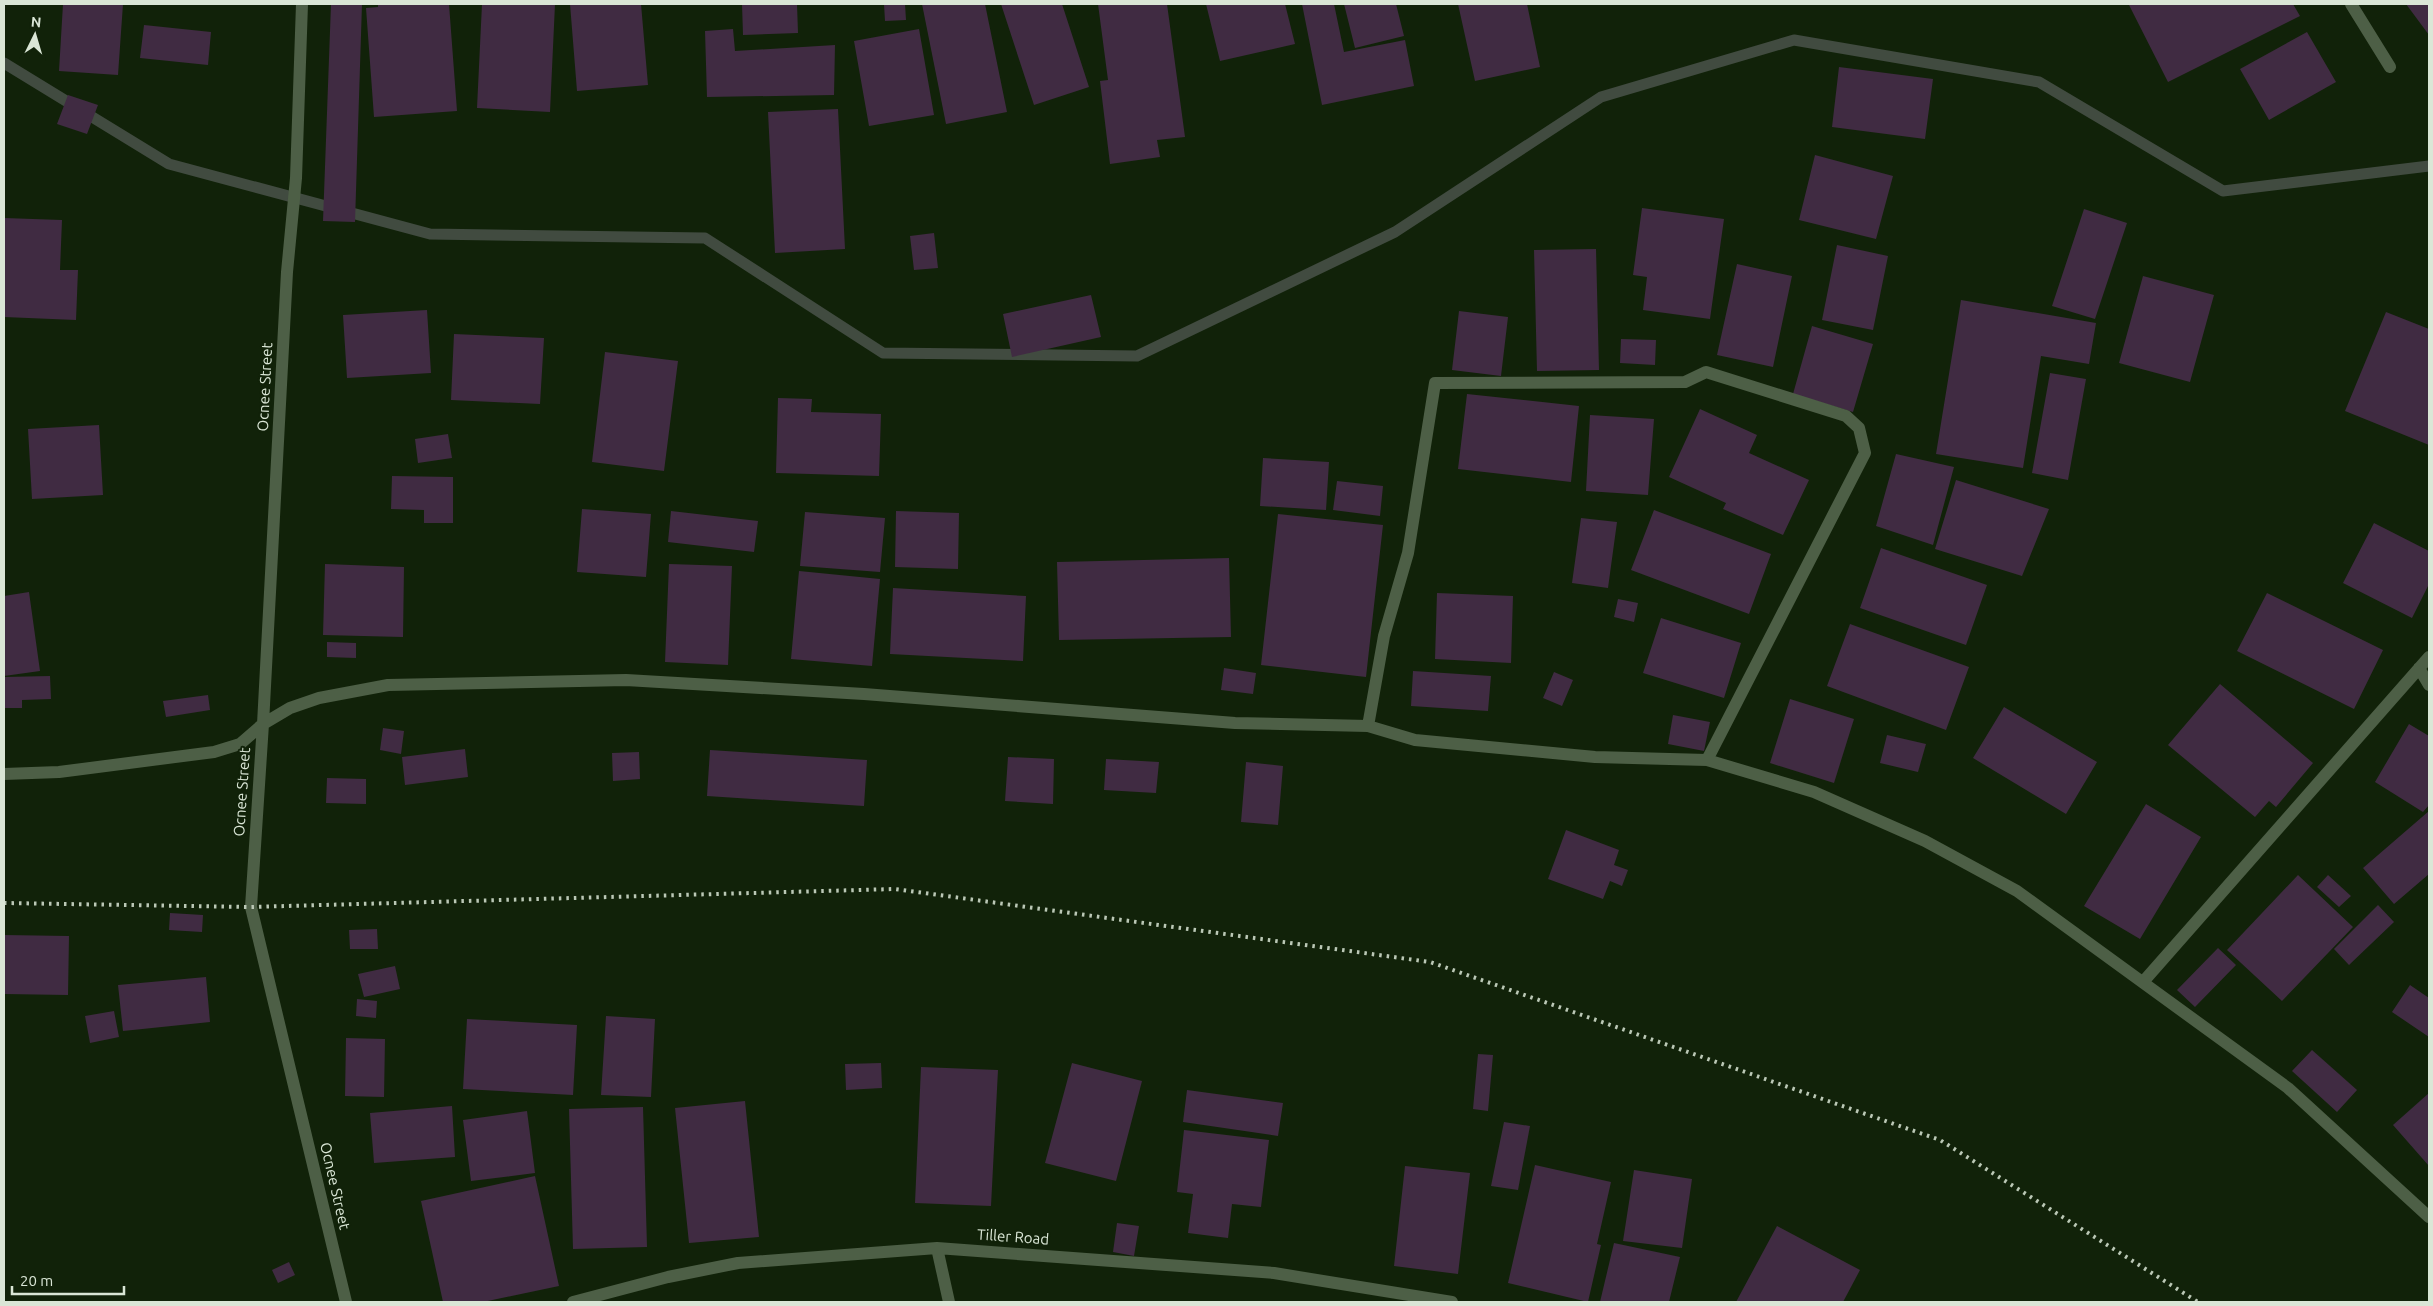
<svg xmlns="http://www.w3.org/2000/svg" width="2433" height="1306" viewBox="0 0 2433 1306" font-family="Ubuntu,sans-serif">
<rect width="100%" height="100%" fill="#112209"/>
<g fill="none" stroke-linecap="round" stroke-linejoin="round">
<path stroke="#414b40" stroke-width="11" d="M4,63l165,101 261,70 275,4 178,115 254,3 258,-124 206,-135 193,-57 245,42 184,109 206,-25"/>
</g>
<path fill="#402b42" d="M63,4h60l-5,71 -59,-4z
M331,4h31l-7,218 -32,-1z
M378,4h71l8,107 -83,6 -8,-109 12,-1z
M482,4h73l-5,108 -73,-4z
M570,4h71l7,81 -71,6z
M742,4h55l1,29 -55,2z
M884,4h21l1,16 -21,1z
M922,4h63l22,108 -61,12z
M1001,4h61l27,83 -55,18z
M1098,4h69l18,133 -28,3 3,17 -50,7 -10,-83 8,-1z
M1206,4h79l10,40 -75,17z
M1302,4h32l10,48 61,-12 9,46 -92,19z
M1344,4h52l8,32 -49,12z
M1458,4h69l13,63 -65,14z
M2132,4h161l7,12 -132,66 -39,-77z
M2406,4h23v31z
M144,25l67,7 -3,33 -68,-7z
M733,29l2,22 100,-6 -1,50 -127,2 -2,-66z
M919,29l15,86 -65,11 -15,-85z
M2307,32l29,50 -67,38 -29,-51z
M1839,67l94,12 -8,60 -93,-12z
M68,95l30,10 -11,29 -30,-10z
M838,109l7,140 -70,4 -7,-141z
M1815,155l78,21 -17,63 -77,-19z
M1642,208l82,11 -14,100 -67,-9 4,-33 -14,-2z
M2084,209l43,14 -32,96 -43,-13z
M4,218l58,2 -2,50h18l-2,50 -72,-3z
M934,233l4,35 -24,2 -4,-34z
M1837,245l51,11 -15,74 -51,-10z
M1596,249l3,121 -62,1 -3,-121z
M1737,264l55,12 -19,91 -56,-12z
M2143,276l71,19 -24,87 -71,-19z
M1091,295l10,42 -89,20 -9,-43z
M1961,300l135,23 -7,41 -48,-8 -18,112 -87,-14z
M427,310l4,63 -84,5 -4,-63z
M1459,311l49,6 -7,59 -49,-6z
M2386,312l43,17v116l-84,-34z
M1812,326l61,18 -20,68 -60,-18z
M454,334l90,4 -4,66 -89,-4z
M1621,339l35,1 -1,25 -35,-2z
M605,352l73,9 -14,110 -72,-9z
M2050,373l36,6 -18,101 -36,-7z
M1467,394l112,12 -8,76 -113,-13z
M778,398l34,1 -1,13 70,2 -2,62 -103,-3z
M1700,409l57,26 -8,18 60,27 -26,55 -60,-26 3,-6 -57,-26z
M1590,415l64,4 -6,76 -62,-4z
M99,425l4,70 -71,4 -4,-70z
M448,434l4,24 -34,5 -3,-24z
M1896,454l58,13 -21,78 -57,-19z
M1263,458l66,4 -3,48 -66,-4z
M392,476l61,1v46h-29v-13l-33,-1z
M1956,480l93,29 -27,67 -87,-27z
M1337,481l46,5 -3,30 -47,-6z
M582,509l69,5 -5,63 -69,-5z
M1654,510l117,44 -22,60 -118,-44z
M671,511l87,10 -4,31 -86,-10z
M896,511l63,2 -1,56 -63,-2z
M805,512l80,6 -5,54 -80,-6z
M1278,514l105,11 -17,152 -105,-12z
M1581,518l36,4 -9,66 -36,-5z
M2374,523l55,28v33l-17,34 -69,-35z
M1881,548l106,37 -21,60 -106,-37z
M1229,558l2,79 -172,3 -2,-78z
M325,564l79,3 -1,70 -80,-2z
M669,564l63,2 -4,99 -63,-3z
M799,571l81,8 -8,87 -81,-7z
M893,588l133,8 -3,65 -133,-7z
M29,592l11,79 -36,5v-80z
M1437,593l76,3 -2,67 -76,-4z
M2267,593l116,57 -29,59 -117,-58z
M1618,599l20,4 -4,19 -20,-5z
M1661,618l80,25 -17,55 -81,-25z
M1850,624l119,43 -23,63 -119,-44z
M327,642l29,1v15l-29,-1z
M1224,668l32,5 -3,21 -32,-4z
M1413,671l78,5 -3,35 -77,-5z
M1554,672l19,8 -11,26 -19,-8z
M50,676l1,23 -29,1v8h-18v-31z
M2220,684l93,79 -37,44 -7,-6 -14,16 -87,-72z
M208,695l2,15 -44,7 -3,-16z
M1790,699l64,20 -20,64 -64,-20z
M2004,707l93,55 -31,52 -93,-56z
M1673,715l37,7 -6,29 -36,-7z
M2409,724l20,12v69l-6,7 -48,-30z
M383,728l21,3 -3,23 -21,-4z
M1887,735l39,9 -8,28 -38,-9z
M465,749l3,28 -63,8 -3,-28z
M710,750l157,10 -3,46 -157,-10z
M639,752l1,27 -27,2 -1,-28z
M1008,757l46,2 -1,45 -48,-3z
M1106,759l53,3 -3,31 -52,-3z
M1246,762l37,4 -5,59 -37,-3z
M327,778l39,1v25l-40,-1z
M2146,804l55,33 -61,102 -56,-33z
M2429,811v63l-35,30 -31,-36z
M1566,830l53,20 -5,15 14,5 -6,16 -12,-5 -7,18 -55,-20z
M2298,875l55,52 -71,74 -55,-51z
M2328,875l23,21 -12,11 -22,-20z
M2378,905l16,17 -45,43 -15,-16z
M170,913l33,2 -1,17 -33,-2z
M377,929l1,20h-28l-1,-19z
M4,935l65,1 -1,59 -64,-1z
M2218,948l18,17 -41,42 -18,-17z
M395,966l5,23 -36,8 -6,-23z
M206,977l4,45 -87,9 -5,-46z
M2410,985l19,13v39l-37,-25z
M357,999l20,2 -1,17 -20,-2z
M114,1011l5,26 -29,6 -5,-27z
M606,1016l49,3 -4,78 -50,-2z
M467,1019l110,6 -4,70 -110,-6z
M346,1038l39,1 -1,58 -39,-1z
M2312,1050l45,40 -20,22 -45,-41z
M1478,1054l15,1 -5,56 -15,-2z
M881,1063l1,25 -36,2 -1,-26z
M1072,1063l70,18 -26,100 -71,-18z
M921,1067l77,3 -7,136 -76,-3z
M1187,1090l96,13 -5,33 -95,-14z
M2429,1093v73l-36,-41z
M745,1101l14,136 -70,6 -14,-135z
M452,1106l3,51 -81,6 -4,-50z
M643,1107l4,140 -74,2 -4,-140z
M527,1111l8,62 -64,8 -8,-61z
M1504,1122l26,4 -12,64 -27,-4z
M1184,1130l85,10 -8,67 -29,-3 -4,34 -40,-5 5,-39 -16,-2z
M1535,1165l76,17 -14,62 4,1 -13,57 -80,-19z
M1405,1166l65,7 -12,101 -64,-8z
M1634,1170l58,9 -10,69 -59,-7z
M535,1176l24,110 -76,16h-40l-22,-101z
M1117,1223l22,3 -5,30 -21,-4z
M1777,1226l83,44 -17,32h-107z
M1614,1243l66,14 -11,45h-69z
M289,1262l6,13 -17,8 -6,-13z"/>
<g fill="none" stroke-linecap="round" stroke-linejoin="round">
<path stroke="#4d5f46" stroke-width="12" d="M302,4l-6,174 -9,94 -24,452 -12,183 95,395
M2351,4l39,63
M2419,668l10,17
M1368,726l16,-90 24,-83 27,-170 250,-1 21,-10 140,44 13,12 6,25 -158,307
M4,774l55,-2 155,-20 26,-8 23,-20 27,-16 29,-10 69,-13 238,-5 238,14 371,29 133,3 47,14 180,17 112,3 107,32 111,49 92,50 271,197 141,129
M2143,982l286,-325
M937,1248l12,54
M573,1302l95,-25 70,-14 199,-15 337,25 178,29"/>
<path stroke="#bbc8b6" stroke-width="4" stroke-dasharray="2.5 5" stroke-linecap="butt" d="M4,903l247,4 644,-18 535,73 510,178 258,162"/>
</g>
<g text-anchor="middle" stroke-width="4" stroke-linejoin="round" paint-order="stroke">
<g font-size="15" fill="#dae6d6" stroke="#112209">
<text transform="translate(265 387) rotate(-87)" y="5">Ocnee Street</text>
<text transform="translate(242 792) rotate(-86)" y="5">Ocnee Street</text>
<text transform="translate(335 1186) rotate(77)" y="5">Ocnee Street</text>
<text transform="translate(1013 1237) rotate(4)" y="5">Tiller Road</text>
</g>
</g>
<rect width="2433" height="1306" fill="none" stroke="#dae6d6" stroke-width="10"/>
<g transform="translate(35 35) rotate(5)" stroke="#112209" stroke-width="4" paint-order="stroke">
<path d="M0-4L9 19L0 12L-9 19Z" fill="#dae6d6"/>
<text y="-8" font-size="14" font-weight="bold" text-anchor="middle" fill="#dae6d6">N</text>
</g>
<path d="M12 1286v8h112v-8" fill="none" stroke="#dae6d6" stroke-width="2.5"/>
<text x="20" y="1286" font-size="15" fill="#dae6d6" stroke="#112209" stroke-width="4" paint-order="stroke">20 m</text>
</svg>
